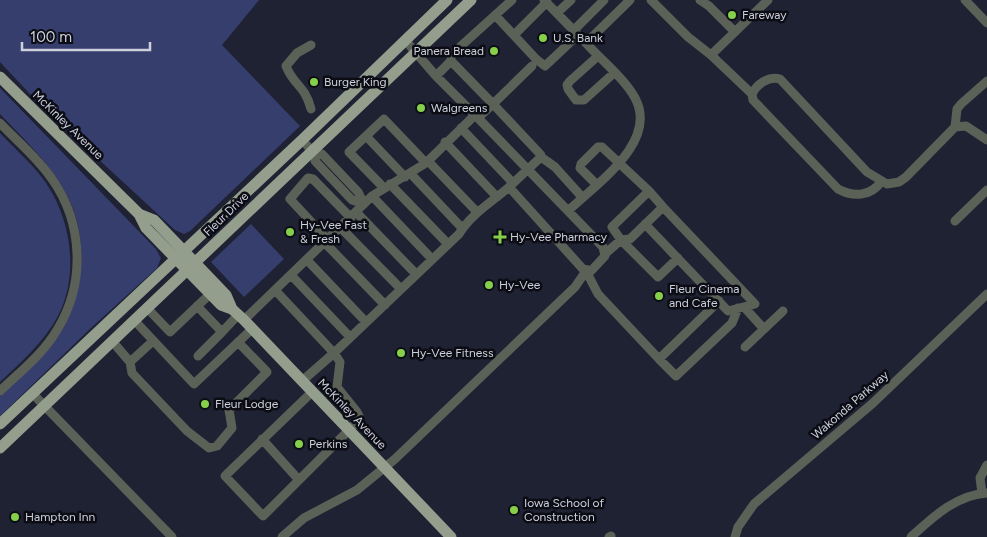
<svg xmlns="http://www.w3.org/2000/svg" width="987" height="537" viewBox="0 0 987 537" font-family="Figtree,sans-serif">
<rect width="100%" height="100%" fill="#1f2233"/>
<path fill="#363e6e" d="M0,0h259l-37,45 78,81 -110,105 -6,3 -9,-4 -131,-121 -44,-47z
M0,88l156,161 5,9 -4,10 -65,59 -92,89v-20c19,-18 40,-36 56,-57 13,-18 20,-38 23,-59 13,-77 -31,-116 -79,-166z
M0,133c13,14 28,27 40,42 30,37 41,97 18,141 -14,26 -37,46 -58,66z
M251,224l33,35 -40,38 -33,-35z"/>
<g fill="none" stroke-linecap="round" stroke-linejoin="round">
<path stroke="#5c6158" stroke-width="9" d="M544,0l42,43 44,-43
M651,0l37,37 23,18 41,39
M700,0l9,6 26,26
M965,0l22,23
M557,13l14,-13
M495,15l41,44 9,7 33,-31
M574,30l30,-30
M514,35l33,-33
M405,40l31,36 15,-15v-6l61,-55
M711,55l57,-55
M598,56l-28,25 -3,4 1,4 8,11h8l30,-27
M436,76l42,42 15,-14 -42,-43
M311,109c-6,-24 -18,-24 -25,-43l11,-13 14,-8
M478,118l125,129 2,9 -14,15 -9,-3 -73,-81 32,-30v-2l-48,-51 39,-38
M0,123c17,18 38,35 52,56 31,44 34,104 5,151 -14,24 -37,42 -57,61
M955,127l11,-1 21,14
M461,128l52,55
M366,136l39,41
M302,140l14,15 -1,6 37,39 12,4 -6,-12 -36,-38 -6,1
M445,142l52,55
M541,157l14,10 27,30
M428,161l49,51
M411,174l51,54
M881,182c-11,15 -28,15 -43,7l-85,-89 -1,-6c5,-10 16,-18 28,-15l87,93 20,12 12,-2 7,-5 49,-50 2,-18 4,-5 26,-23
M390,184l58,60
M596,184l-16,-16 1,-4 17,-17h4l47,44
M384,188l-35,-36 35,-33 42,44
M372,196l60,63
M568,211c28,-27 91,-69 67,-113 -11,-20 -34,-38 -49,-55
M357,213l59,61
M955,221l32,-31
M645,224l83,87 27,-7 -92,-97
M341,228l60,61
M328,240l-38,-41 18,-21 5,1 38,39
M325,243l60,62
M606,253l15,-13 9,-1 33,-32 -14,-16 -37,36 9,13 37,37 20,-19
M307,260l59,62
M291,275l59,62
M275,290l59,63 -32,28
M197,306l25,26 -24,24
M744,307l20,22 19,-18
M147,308l23,24 40,-38
M134,320l60,64 58,-55
M244,320l128,-124 54,-33 49,-48
M222,332l16,-17
M112,341l18,21 2,11 55,58 22,17 8,-2 15,-18 -3,-18 38,-38 -29,-30
M745,347l19,-18
M659,359l17,17 56,-53 6,-15
M130,362l23,-21
M312,392l-87,84 38,40 94,-94 2,-6 -2,-4 -20,-25 3,-25 -6,-9 125,-119c12,-20 33,-32 50,-47
M32,393l140,144
M262,439l37,41
M982,493l-2,-15 7,-13
M282,537l22,-19 53,-28 38,-31 180,-172 11,-16 12,23 61,65 60,-58
M609,537l2,-1
M735,537l3,-10 16,-23 119,-101 114,-109
M911,537c22,-20 45,-42 76,-44"/>
<path stroke="#939e8d" stroke-width="11" d="M0,77l139,137 15,6 72,75 6,14
M139,214l7,14 75,77 11,4 12,11 207,217
M0,424l302,-284 145,-140
M0,448l471,-448"/>
</g>
<g fill="#86cf4b" stroke="#0b0c14" stroke-width="2">
<circle cx="732" cy="15" r="5"/>
<circle cx="543" cy="38" r="5"/>
<circle cx="494" cy="51" r="5"/>
<circle cx="314" cy="82" r="5"/>
<circle cx="421" cy="108" r="5"/>
<circle cx="290" cy="232" r="5"/>
<path d="M497.5 229.5h5v5h5v5h-5v5h-5v-5h-5v-5h5z"/>
<circle cx="489" cy="285" r="5"/>
<circle cx="659" cy="296" r="5"/>
<circle cx="401" cy="353" r="5"/>
<circle cx="205" cy="404" r="5"/>
<circle cx="299" cy="444" r="5"/>
<circle cx="514" cy="510" r="5"/>
<circle cx="15" cy="517" r="5"/>
</g>
<g text-anchor="middle" stroke-width="5" stroke-linejoin="round" paint-order="stroke">
<g font-size="12" fill="#ced0dc" stroke="#0b0c14" text-anchor="start">
<text x="742" y="19">Fareway</text>
<text x="553" y="42">U.S. Bank</text>
<text x="484" y="55" text-anchor="end">Panera Bread</text>
<text x="324" y="86">Burger King</text>
<text x="431" y="112">Walgreens</text>
<text x="300" y="229">Hy-Vee Fast<tspan x="300" dy="14">&amp; Fresh</tspan></text>
<text x="510" y="241">Hy-Vee Pharmacy</text>
<text x="499" y="289">Hy-Vee</text>
<text x="669" y="293">Fleur Cinema<tspan x="669" dy="14">and Cafe</tspan></text>
<text x="411" y="357">Hy-Vee Fitness</text>
<text x="215" y="408">Fleur Lodge</text>
<text x="309" y="448">Perkins</text>
<text x="524" y="507">Iowa School of<tspan x="524" dy="14">Construction</tspan></text>
<text x="25" y="521">Hampton Inn</text>
</g>
<g font-size="12" fill="#ced0dc" stroke="#0b0c14">
<text transform="translate(68 125) rotate(44)" y="4">McKinley Avenue</text>
<text transform="translate(226 214) rotate(-44)" y="4">Fleur Drive</text>
<text transform="translate(850 405) rotate(-41)" y="4">Wakonda Parkway</text>
<text transform="translate(352 414) rotate(46)" y="4">McKinley Avenue</text>
</g>
</g>
<path d="M22 42v8h128v-8" fill="none" stroke="#ced0dc" stroke-width="2.5"/>
<text x="30" y="42" font-size="15" fill="#ced0dc" stroke="#0b0c14" stroke-width="4" paint-order="stroke">100 m</text>
</svg>
